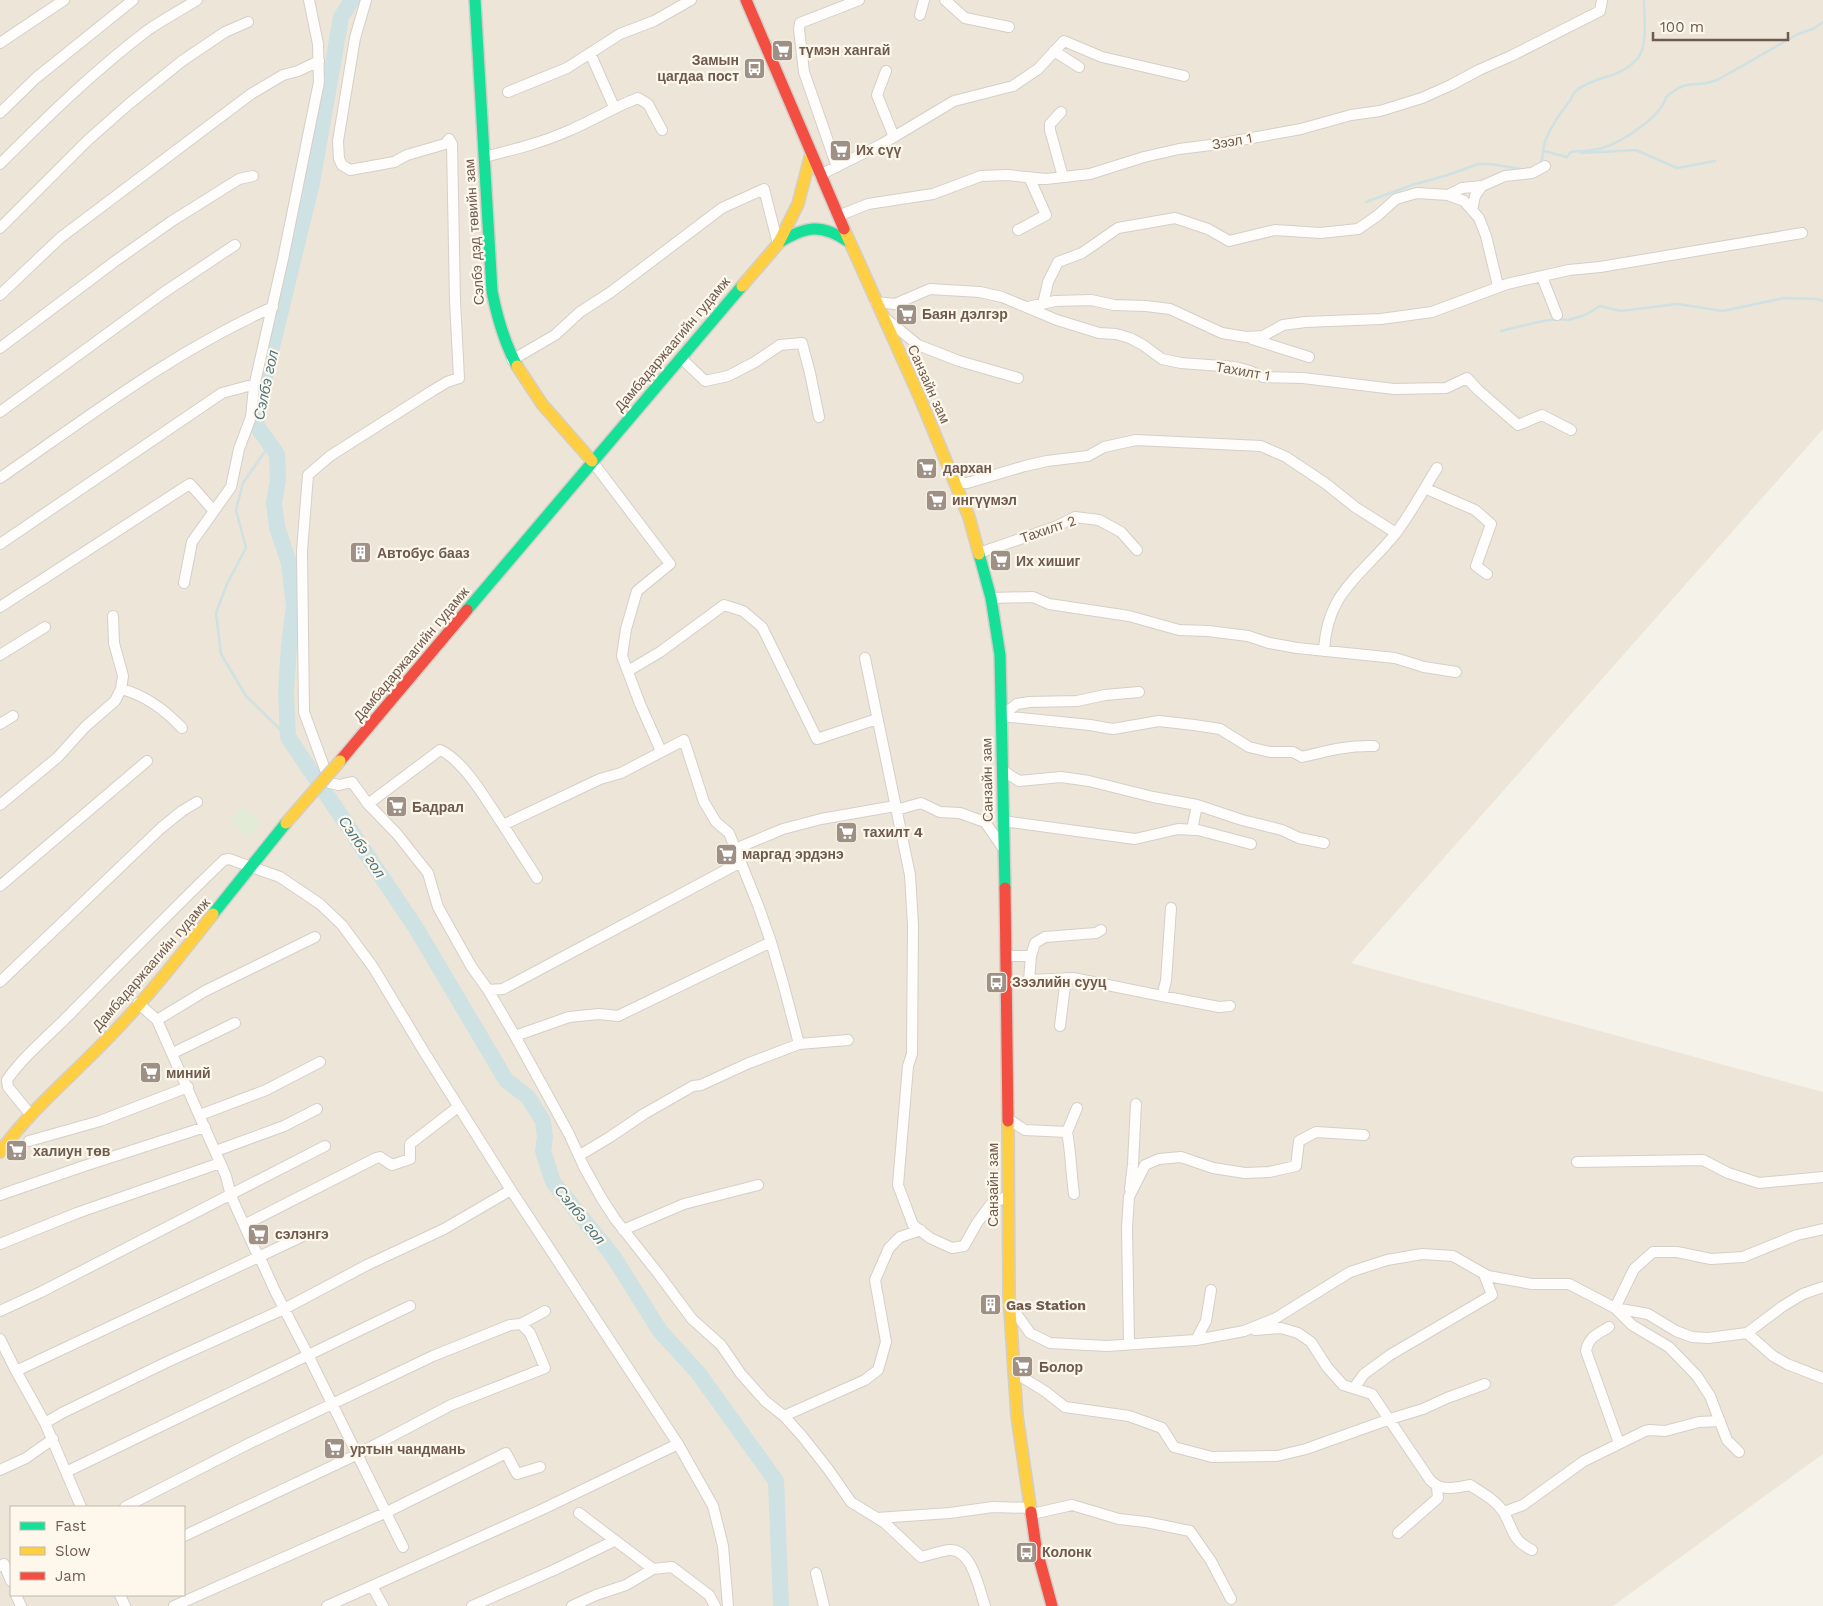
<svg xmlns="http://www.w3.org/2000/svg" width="1823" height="1606" viewBox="0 0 1823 1606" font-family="'Work Sans',sans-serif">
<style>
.residential{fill:#ede5d8;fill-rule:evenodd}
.garden{fill:#e2ebd6}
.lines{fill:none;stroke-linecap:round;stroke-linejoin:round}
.stream{stroke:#cee1e3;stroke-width:2.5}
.river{stroke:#cee1e3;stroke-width:16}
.street-casing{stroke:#d4cfc8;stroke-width:12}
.fast-casing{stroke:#d4cec6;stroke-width:14}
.slow-casing{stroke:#d4cec6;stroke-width:14}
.jam-casing{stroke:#d4cec6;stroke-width:14}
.street{stroke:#fefdfc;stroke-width:10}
.fast{stroke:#16e098;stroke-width:11}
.slow{stroke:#ffcf43;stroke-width:11}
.jam{stroke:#f24e42;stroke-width:11}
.slow-bridge-casing{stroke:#d4cec6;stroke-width:14;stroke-linecap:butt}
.slow-bridge{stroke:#ffcf43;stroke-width:11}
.labels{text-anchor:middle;stroke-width:4.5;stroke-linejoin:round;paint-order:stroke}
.poi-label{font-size:14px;font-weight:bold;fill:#6f5b4e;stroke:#fdf7ec;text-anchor:start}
.street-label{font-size:14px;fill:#6f5b4e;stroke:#fdf7ec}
.water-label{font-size:15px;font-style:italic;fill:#4b7580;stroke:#fdf7ec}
</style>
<rect width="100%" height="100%" fill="#f5f2ea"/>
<path class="residential" d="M0,0H1823V429L1351,963L1823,1092V1454L1613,1606H0ZM11,1507H184V1595H11Z"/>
<path class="garden" d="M241,806L261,822L249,837L229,820Z"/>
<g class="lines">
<path class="stream" d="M1544,151L1567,157L1571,152C1581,151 1592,151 1602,148C1621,143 1662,116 1666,97C1672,92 1680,86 1687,85C1700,83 1706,85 1719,79L1798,34L1813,29L1823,22
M1581,153L1636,150L1677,168L1715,161
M1540,164C1545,155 1542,150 1545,142C1551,126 1559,115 1569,102C1572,99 1572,95 1575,92C1581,85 1594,81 1602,78C1616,75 1638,65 1642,50C1647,36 1644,15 1644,0
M1366,202L1412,185L1448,175L1478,164H1490L1521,169
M1501,331L1543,321L1558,319L1568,320L1585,315L1600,306L1621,311L1677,304L1723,311L1784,298L1817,299L1823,301
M270,444L243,483L236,510L246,548L227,584L216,613L221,654L246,696L288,737"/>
<path class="river" d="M352,0L341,17L312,183L260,396L256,425L277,454L278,480L274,503L277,527L289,563L294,606L289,646L286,692L288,737L416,928L506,1080L528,1097L543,1121L545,1137L543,1151L553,1182L613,1256L660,1331L699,1374L776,1481L781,1606"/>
<defs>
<path id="street" d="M366,0L355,38L338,141L339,159L342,165L350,170L394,162L407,155L445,144L449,139L452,144L455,301L459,378L447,382L432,391L330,456L308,475L302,551L304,712L330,783L339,785L352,782L368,804L397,834L428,873L438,907L471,966L488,990L515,1036L569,1017L599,1014L618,1016L771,942
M945,0L965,18L1009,27
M920,15L924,0
M0,43L64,0
M1054,51L1079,67
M590,53L614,107
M886,71L877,95L894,137
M508,92L567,68L620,34L654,21L691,0
M1061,112L1050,124V130L1063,177
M0,113L36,78L133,0
M484,157C512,150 541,143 568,131C592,121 614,107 638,98L648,104L662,130
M0,164C47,117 95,70 148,30C164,19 181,10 197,0
M837,167L804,72L799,29L800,23L859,0
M820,175L882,144L954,101L1013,86L1038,69L1064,41L1102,57L1184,76
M1448,195L1462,188L1482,186
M1472,210L1475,196L1482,186L1505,176L1532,173L1545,166
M838,216L868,204L933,194L981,176L1007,175L1046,179L1090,174L1144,157L1179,149L1219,144L1301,129L1351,115L1380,111L1422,98L1451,85L1479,70L1513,55L1600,11L1602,0
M0,228L88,140L130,103L182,61L225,32L248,22
M1018,230L1046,215L1029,177
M1542,277L1557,315
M0,295L60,238L251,94L283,75L298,71L319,61
M876,302L895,304L930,289L980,292L1002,297L1057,320L1099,333L1116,334L1130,338L1143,345L1162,359L1181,363L1235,367L1250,371L1263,377L1303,378L1394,389L1446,388L1467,378L1478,390L1518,425L1542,415L1571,430
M1043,304L1048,282L1058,262L1082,253L1118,228L1175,218L1208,229L1229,241L1275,230L1320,233L1358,229L1377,216L1396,199L1417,193L1448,195L1464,201L1479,218L1486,236L1498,286
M1028,307L1055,301L1091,300L1114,305L1146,306L1170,309L1222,333L1246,337L1263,336L1283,325L1305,322L1381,319L1432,312L1507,284L1569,270L1600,267L1802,233
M885,318L918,345L959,361L1018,378
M1252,339L1309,357
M0,348L114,262L172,221L239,179L253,176
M681,358L705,381L728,376L755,362L780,345L802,343L810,373L819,417
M512,360L555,335L580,312L611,292L722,208L764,189L778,244
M0,412L163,293L235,245
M592,461L670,564L637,591L626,629L622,656L640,704L661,751
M0,478C88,417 174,351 273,307
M955,483H967L1025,466L1047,461L1088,456L1104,447L1136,440L1261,446L1286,457L1325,483L1355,507L1396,533
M1426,486L1429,490L1475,510L1491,524L1476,566L1487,574
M0,544L222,393L248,386L254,387
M979,553L1055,527L1075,517L1099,520L1121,532L1137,550
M184,583L192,542L231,487L239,449L251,417L254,387L283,259L319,82L318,44L309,0
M991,598L1033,597L1049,604L1129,616L1179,630L1208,631L1248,636L1269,643L1297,648L1395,658L1424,667L1456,672
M0,607L188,485L190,484L214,511
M1324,651C1327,590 1363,575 1396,533C1411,513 1424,489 1437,468
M0,655L45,627
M865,658L910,875L913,925L912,1054L908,1066L898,1185L913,1225L930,1238L952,1248L964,1246L977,1223L991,1204L1008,1196
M628,671L660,652L724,605L743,611L762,627L817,739L877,719
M121,689C145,695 165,710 182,728
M1139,692L1105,695L1077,701L1029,702L1017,704L1001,716L1090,725L1113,729L1159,721L1194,725L1220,729L1249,747L1270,752H1293L1302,757C1327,751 1348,745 1374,746
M0,724L13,716
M1002,770L1019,781L1061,777L1089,781L1153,797L1197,805L1242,820L1282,830L1299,838L1324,843
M368,804L440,750C464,760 488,803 503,825L600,779L621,773L684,740L704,802L716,822L729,833L758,905L771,942L783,983L799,1044L749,1063L701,1085L693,1086L644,1114L610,1137L580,1155
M0,805L58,757L85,727L115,701L121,689L123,676L114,643L113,616
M896,810L921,803L940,812L960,813L985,822L1003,848
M1003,821L1135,839L1178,829L1198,830L1251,844
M503,825L537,878
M1192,830L1197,805
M735,849L783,829L821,819L895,806
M0,886L147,761
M1006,956H1031L1029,980L1073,978L1162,996L1166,981L1171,908
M1031,956L1035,943L1045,937L1096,933L1101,930
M0,982L161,828L182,811L197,802
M488,990L503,989L741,862
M1162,996L1219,1007L1230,1006
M138,1003L157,1020L226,1176L231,1196L258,1256L261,1260L275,1291L308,1355L403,1547
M157,1020L205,991L315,937
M1060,1026L1066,978
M515,1036L569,1134L584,1167L602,1199L615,1219L657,1272L692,1319L721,1345L741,1374L765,1401L784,1416L802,1436L828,1469L851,1502L885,1523L921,1557C930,1555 940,1551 949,1550C972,1548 979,1589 985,1606
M799,1044L848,1040
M173,1053L235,1023
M30,1114L8,1087L7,1080C25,1054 51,1034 73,1011C123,960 173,909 224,860L229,859L280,877L320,904L342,925L373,967L426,1055L511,1190L444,1229L367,1265L284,1309L167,1362L62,1413L45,1423L81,1507
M200,1115L266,1090L320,1062
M1008,1119L1025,1130L1067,1132C1071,1153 1071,1173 1074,1194
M1067,1132L1077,1108
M29,1141L100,1121L188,1087
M216,1151L284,1126L317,1109
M1577,1162L1703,1160L1728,1173L1759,1183L1823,1177
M1130,1189L1133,1164L1136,1104
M511,1190L678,1444L713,1506L723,1546L728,1606
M0,1195L84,1166L205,1127
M244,1225L376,1158L380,1157L392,1165L410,1159V1144L458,1107
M623,1230L684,1204L758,1185
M0,1244L77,1213L220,1163
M1010,1305L1030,1333L1050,1343L1107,1346L1196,1340L1244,1331L1276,1318L1350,1272L1387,1260L1422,1254L1453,1256L1488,1276L1532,1284H1569L1615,1308L1648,1314L1676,1331L1692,1337L1708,1338L1747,1333L1773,1356L1787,1364L1823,1378
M0,1311L41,1292L325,1146
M1609,1327C1597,1335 1589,1336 1586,1351L1619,1443
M1255,1330L1281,1328L1298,1333L1311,1342L1327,1367L1343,1385L1372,1394L1430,1480C1442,1492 1454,1488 1470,1485C1482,1493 1496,1500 1504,1513C1514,1531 1512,1540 1532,1550
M1747,1333L1783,1306L1803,1294L1823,1287
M0,1339L16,1371L303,1236
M1196,1340L1206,1321L1211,1290
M1129,1344L1127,1228L1129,1197L1145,1165L1159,1159L1181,1157L1213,1168L1245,1173L1269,1172L1296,1166L1299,1141L1316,1132L1364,1135
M16,1371L45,1423
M1014,1372L1046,1392L1065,1407L1129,1416L1162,1428L1174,1447L1212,1457L1277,1456L1306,1449L1390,1419L1423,1409L1447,1398L1485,1384
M1354,1388L1364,1374L1390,1355L1492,1295L1484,1274
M784,1416L865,1380L878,1370L886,1342L875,1280L889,1248L900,1237L921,1230
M1739,1452L1727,1440L1710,1396L1697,1376L1669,1347L1632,1325L1615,1308L1634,1269L1653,1252H1677L1711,1259L1743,1257L1797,1235L1823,1229
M0,1470L26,1458L53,1439
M66,1472L410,1306
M125,1507L250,1443L433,1356L510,1325L521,1324L545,1311
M1504,1512L1523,1505L1584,1461L1645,1431L1650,1430L1665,1431L1699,1422L1720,1421
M579,1513L653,1569L672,1567L709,1595L715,1606
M1032,1514L1072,1505L1119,1519L1146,1522L1190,1531L1211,1561L1231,1599
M877,1518L950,1513L993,1507L1031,1508
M1398,1533L1438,1498L1437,1487
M184,1536L358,1454L451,1405L545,1368L530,1333L521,1324
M0,1566L4,1564L11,1581
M816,1573L824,1606
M16,1595L21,1606
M120,1595L125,1606
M174,1606L387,1512L506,1453L517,1474L540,1467
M327,1606L372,1586
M383,1606L372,1586L543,1509L678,1444
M472,1606L554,1570L614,1541
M572,1606L596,1595L626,1585L653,1569"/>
<path id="fast" d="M475,0L492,291C497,317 504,342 517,366
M778,243C806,226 821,223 849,242
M979,554L991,598L1000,655L1005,888
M467,610L742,286
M213,914L286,823"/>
<path id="slow" d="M844,229L920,398L969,517L979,554
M742,286L778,244L798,204L811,154
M517,366L542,404L592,461
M1008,1121L1009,1295L1017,1416L1031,1512
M0,1152C32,1108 73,1075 110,1036C147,998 180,956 213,914"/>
<path id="jam" d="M746,0L844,229
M340,761L467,610
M1005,888L1008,1121
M1031,1512L1036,1547L1052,1606"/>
</defs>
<use href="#street" class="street-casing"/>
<use href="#fast" class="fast-casing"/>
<use href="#slow" class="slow-casing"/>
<use href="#jam" class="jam-casing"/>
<use href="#street" class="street"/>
<use href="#fast" class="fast"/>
<use href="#slow" class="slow"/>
<use href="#jam" class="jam"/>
<defs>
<path id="slow-bridge" d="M286,823L340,761"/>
</defs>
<use href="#slow-bridge" class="slow-bridge-casing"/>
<use href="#slow-bridge" class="slow-bridge"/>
</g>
<defs>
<symbol id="supermarket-square" viewBox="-11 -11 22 22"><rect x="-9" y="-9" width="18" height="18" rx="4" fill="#9e9085" stroke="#fdf7ec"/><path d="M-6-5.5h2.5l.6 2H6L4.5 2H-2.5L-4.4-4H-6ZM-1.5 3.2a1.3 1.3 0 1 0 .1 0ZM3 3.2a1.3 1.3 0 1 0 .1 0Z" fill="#fff"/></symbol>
<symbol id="bus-square" viewBox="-11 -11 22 22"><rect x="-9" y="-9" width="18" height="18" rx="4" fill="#9e9085" stroke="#fdf7ec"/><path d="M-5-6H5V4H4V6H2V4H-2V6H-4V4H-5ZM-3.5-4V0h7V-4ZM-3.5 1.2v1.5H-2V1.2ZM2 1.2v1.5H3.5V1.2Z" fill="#fff"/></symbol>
<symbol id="building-square" viewBox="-11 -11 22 22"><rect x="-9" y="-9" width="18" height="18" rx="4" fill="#9e9085" stroke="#fdf7ec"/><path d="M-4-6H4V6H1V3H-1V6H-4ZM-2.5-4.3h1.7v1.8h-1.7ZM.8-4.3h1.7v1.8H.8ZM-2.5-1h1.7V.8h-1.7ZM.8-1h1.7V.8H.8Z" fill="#fff"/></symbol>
</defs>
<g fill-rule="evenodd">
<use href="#supermarket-square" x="770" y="38" width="25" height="25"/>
<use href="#bus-square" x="742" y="56" width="25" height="25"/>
<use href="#supermarket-square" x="828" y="138" width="25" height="25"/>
<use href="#supermarket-square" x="894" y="302" width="25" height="25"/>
<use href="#supermarket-square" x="914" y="456" width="25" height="25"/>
<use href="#supermarket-square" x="924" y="488" width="25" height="25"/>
<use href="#building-square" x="348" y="540" width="25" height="25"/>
<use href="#supermarket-square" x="988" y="548" width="25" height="25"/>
<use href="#supermarket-square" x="384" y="794" width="25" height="25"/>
<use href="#supermarket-square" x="834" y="820" width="25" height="25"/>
<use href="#supermarket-square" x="714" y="842" width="25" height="25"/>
<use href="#bus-square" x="984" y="970" width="25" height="25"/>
<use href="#supermarket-square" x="138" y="1060" width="25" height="25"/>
<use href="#supermarket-square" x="4" y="1138" width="25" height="25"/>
<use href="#supermarket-square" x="246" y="1222" width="25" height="25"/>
<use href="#building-square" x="978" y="1292" width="25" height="25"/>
<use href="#supermarket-square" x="1010" y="1354" width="25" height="25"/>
<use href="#supermarket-square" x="322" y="1436" width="25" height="25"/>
<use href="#bus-square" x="1014" y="1540" width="25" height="25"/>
</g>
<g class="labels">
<g class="poi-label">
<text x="799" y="55">түмэн хангай</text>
<text x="739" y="65" text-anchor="end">Замын<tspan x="739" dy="16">цагдаа пост</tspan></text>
<text x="856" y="155">Их сүү</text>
<text x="922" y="319">Баян дэлгэр</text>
<text x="943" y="473">дархан</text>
<text x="952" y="505">ингүүмэл</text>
<text x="377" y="558">Автобус бааз</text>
<text x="1016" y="566">Их хишиг</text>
<text x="412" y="812">Бадрал</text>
<text x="863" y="837">тахилт 4</text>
<text x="742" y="859">маргад эрдэнэ</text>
<text x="1012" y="987">Зээлийн сууц</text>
<text x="166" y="1078">миний</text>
<text x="33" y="1156">халиун төв</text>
<text x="275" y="1239">сэлэнгэ</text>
<text x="1006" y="1310">Gas Station</text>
<text x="1039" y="1372">Болор</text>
<text x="350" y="1454">уртын чандмань</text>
<text x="1042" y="1557">Колонк</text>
</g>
<g class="street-label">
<text transform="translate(1232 141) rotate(-10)" y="5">Зээл 1</text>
<text transform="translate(474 232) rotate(-94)" y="5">Сэлбэ дэд төвийн зам</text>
<text transform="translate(672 344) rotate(-50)" y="5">Дамбадаржаагийн гудамж</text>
<text transform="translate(1243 371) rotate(10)" y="5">Тахилт 1</text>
<text transform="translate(929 384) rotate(66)" y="5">Санзайн зам</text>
<text transform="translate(1048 529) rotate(-19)" y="5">Тахилт 2</text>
<text transform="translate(411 654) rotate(-50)" y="5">Дамбадаржаагийн гудамж</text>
<text transform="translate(987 780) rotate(-91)" y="5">Санзайн зам</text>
<text transform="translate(151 964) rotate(-49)" y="5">Дамбадаржаагийн гудамж</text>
<text transform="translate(993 1185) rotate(-90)" y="5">Санзайн зам</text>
</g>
<g class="water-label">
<text transform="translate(266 385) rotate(-78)" y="5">Сэлбэ гол</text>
<text transform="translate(362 847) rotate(56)" y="5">Сэлбэ гол</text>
<text transform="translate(580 1215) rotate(51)" y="5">Сэлбэ гол</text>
</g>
</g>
<rect x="10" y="1506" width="175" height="90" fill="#fdf7ec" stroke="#c4b9ad"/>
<rect x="20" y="1522" width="25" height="8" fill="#16e098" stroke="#c4b9ad"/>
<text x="55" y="1531" font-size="15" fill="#6f5b4e">Fast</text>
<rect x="20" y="1547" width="25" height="8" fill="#ffcf43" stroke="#c4b9ad"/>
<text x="55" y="1556" font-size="15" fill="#6f5b4e">Slow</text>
<rect x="20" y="1572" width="25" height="8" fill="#f24e42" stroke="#c4b9ad"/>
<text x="55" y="1581" font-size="15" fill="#6f5b4e">Jam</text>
<path d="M1653 32v8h135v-8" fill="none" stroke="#6f5b4e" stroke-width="2.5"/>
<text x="1660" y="32" font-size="15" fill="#6f5b4e" stroke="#fdf7ec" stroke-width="4" paint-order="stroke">100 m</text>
</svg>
